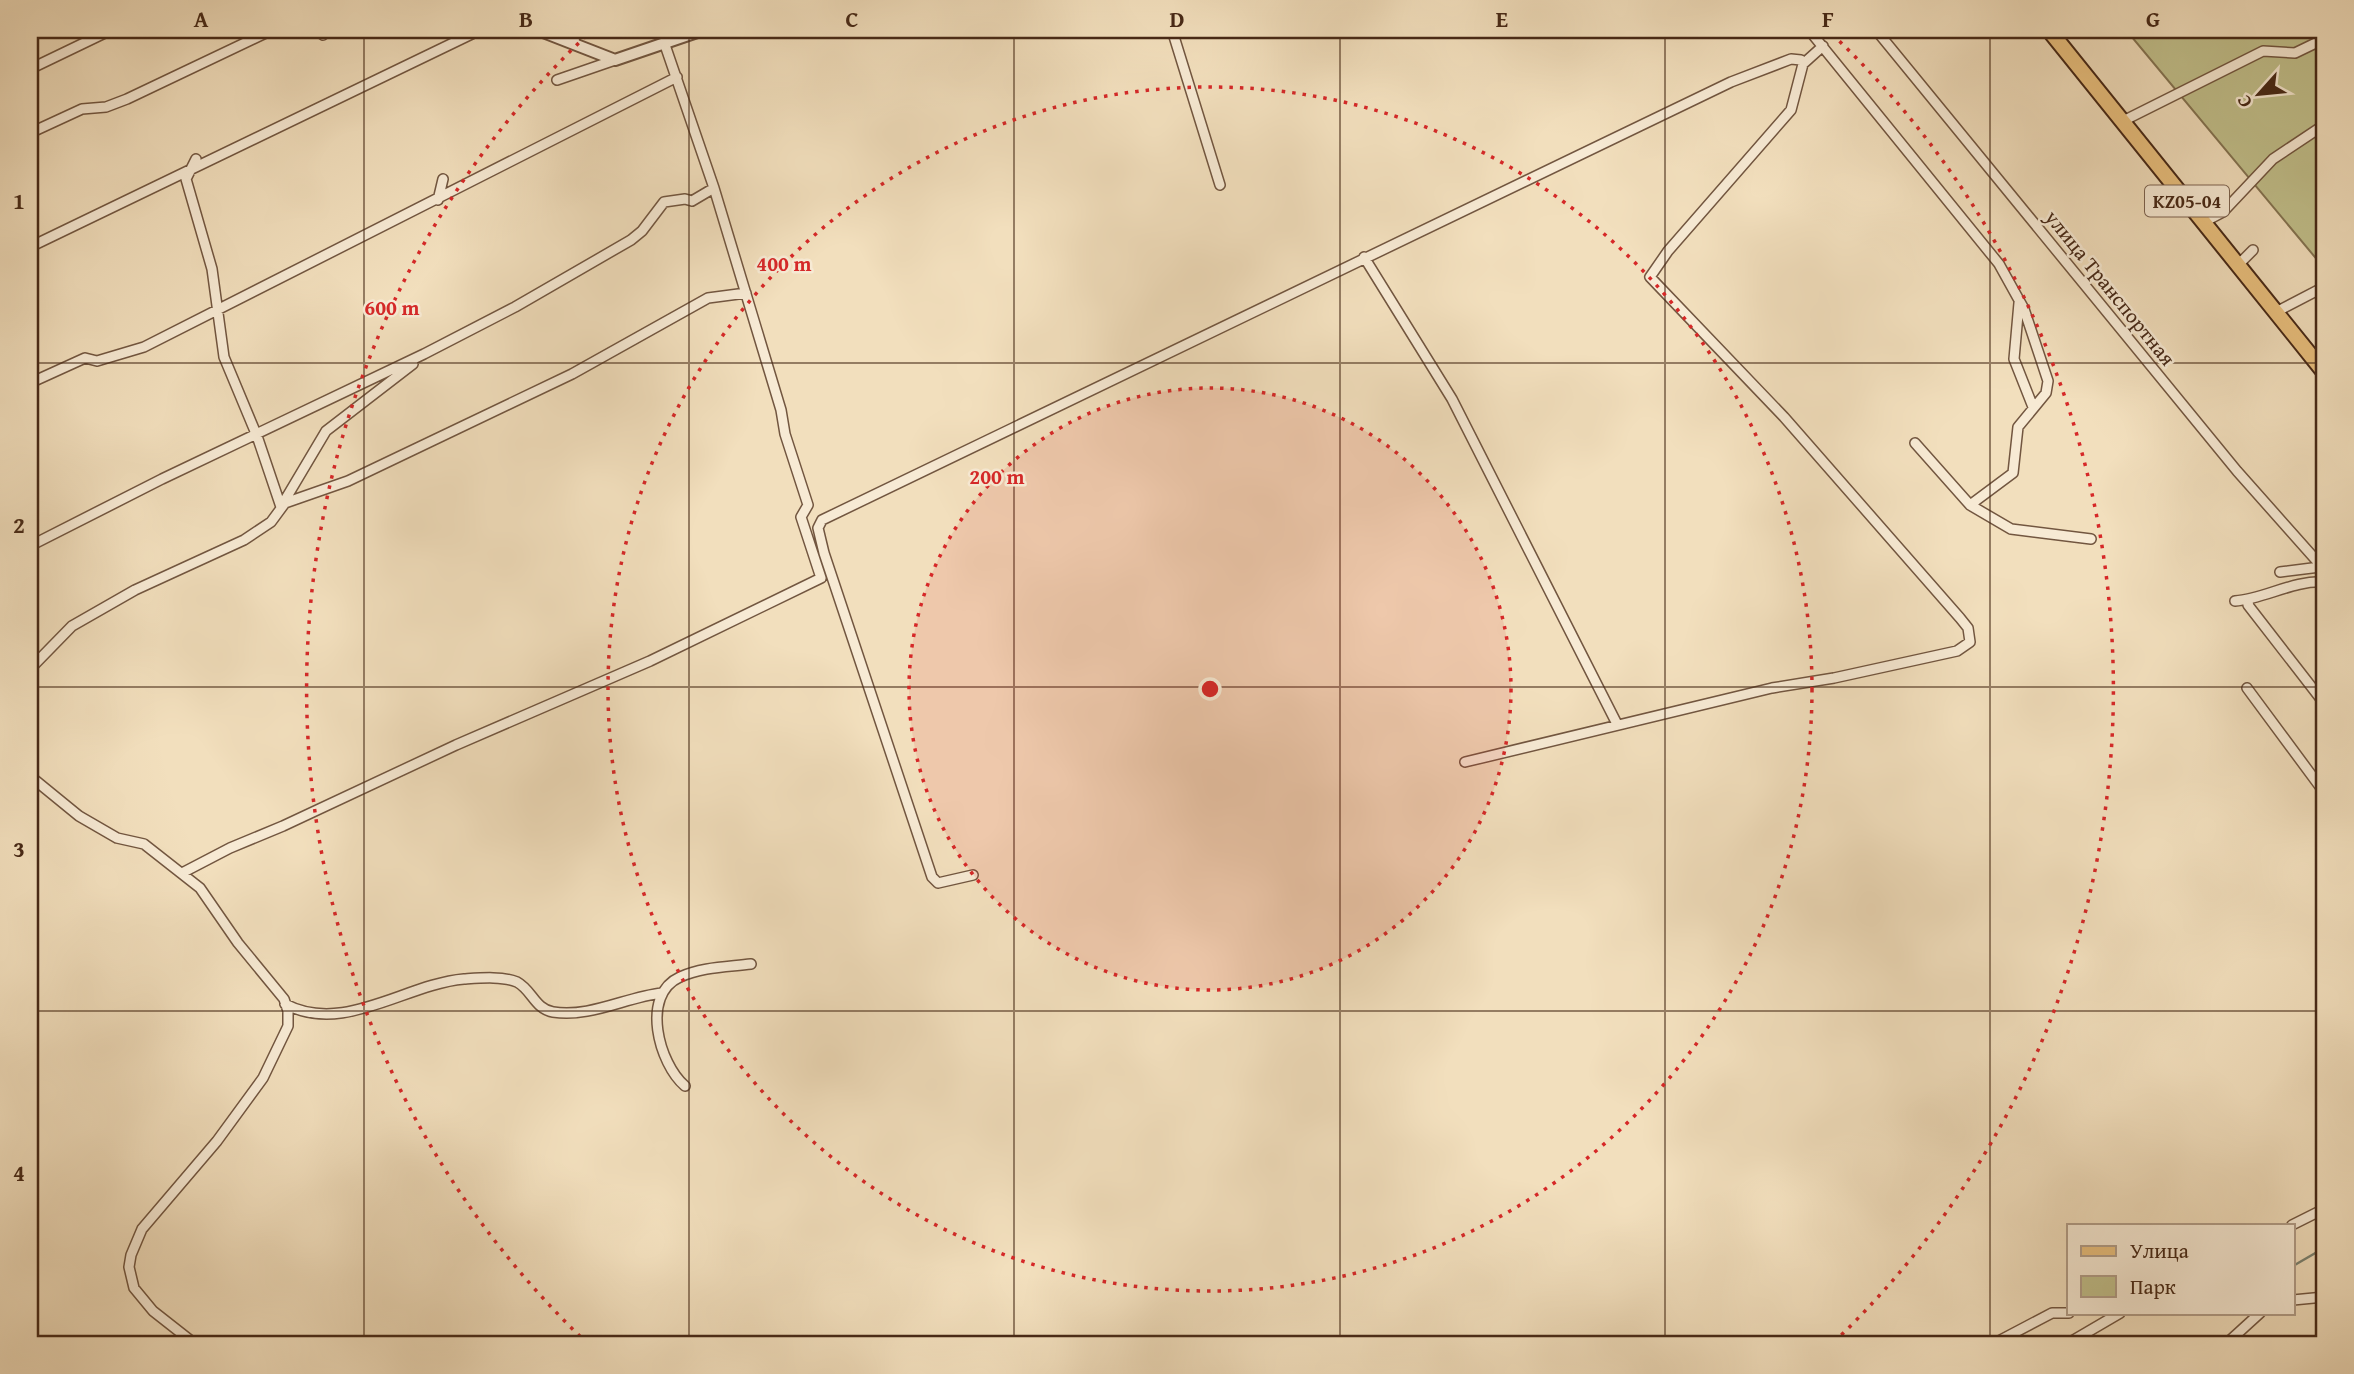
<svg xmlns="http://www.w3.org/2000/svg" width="2354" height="1374" viewBox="0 0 2354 1374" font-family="'Gentium Book Plus',serif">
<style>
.green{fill:#c1c08c;stroke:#847452;stroke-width:2}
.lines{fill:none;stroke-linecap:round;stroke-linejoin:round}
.stream{stroke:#7a8271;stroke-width:2.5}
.minor-casing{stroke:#725640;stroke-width:12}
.tertiary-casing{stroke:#725640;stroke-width:14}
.primary-casing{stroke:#472917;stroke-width:18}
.minor{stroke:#f7ead4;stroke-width:9}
.tertiary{stroke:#f7ead4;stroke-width:10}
.primary{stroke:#e9c07e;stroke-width:14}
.grid{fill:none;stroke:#472917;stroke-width:2;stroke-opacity:0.55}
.ring{fill:none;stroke:#d62828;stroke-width:3.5;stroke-dasharray:3.5 7}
.labels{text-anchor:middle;stroke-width:5;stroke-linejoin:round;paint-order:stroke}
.shield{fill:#f7ead4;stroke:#7c6350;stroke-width:2}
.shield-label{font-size:19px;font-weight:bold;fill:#472917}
.street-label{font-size:21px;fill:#472917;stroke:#f7ead4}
.centre{fill:#d62828;stroke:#f7ead4;stroke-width:3.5}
.ring-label{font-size:21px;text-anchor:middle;font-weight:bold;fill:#d62828;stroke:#f7ead4;stroke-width:5;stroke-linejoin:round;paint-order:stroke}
.neatline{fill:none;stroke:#472917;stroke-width:2.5}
.grid-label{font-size:23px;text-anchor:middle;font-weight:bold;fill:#472917}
</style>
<rect width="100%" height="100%" fill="#f2dfbd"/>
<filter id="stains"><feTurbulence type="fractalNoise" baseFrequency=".00286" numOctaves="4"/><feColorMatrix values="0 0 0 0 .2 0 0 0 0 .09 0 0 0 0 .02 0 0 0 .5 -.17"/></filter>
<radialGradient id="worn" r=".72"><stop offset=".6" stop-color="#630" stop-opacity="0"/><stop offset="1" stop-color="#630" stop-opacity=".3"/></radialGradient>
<path class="green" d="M2126,30H2324V268Z"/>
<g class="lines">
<path class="stream" d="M2293,1266L2324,1248"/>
<defs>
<path id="minor" d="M321,30L323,35
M1172,30L1220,185
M1809,30L1999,264L2024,309L2048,381L2046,393L2018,427L2013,473L1970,505L2011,529L2091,539
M1876,30L2237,471L2324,569
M574,44L575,30
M30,69L111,30
M557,80L615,60
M2123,121L2263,51L2295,53L2324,39
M30,133L82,109L106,107L127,99L272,30
M196,159L186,179L212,269L224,357L257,436L281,507
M438,200L443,179
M2204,222L2223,212L2273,159L2324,125
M30,247L480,30
M1364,257L1452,399L1617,724
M2238,265L2253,250
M2019,303L2014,359L2033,407
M2276,312L2324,287
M30,383L85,358L97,361L144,347L677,77
M1915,443L1970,505
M282,505L326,431L413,364
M30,546L162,479L424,354L515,307L631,240L642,231L664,202L685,199L692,201L714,188
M2280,572L2320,567
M2249,600L2248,605L2324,703
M2235,601C2264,599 2294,580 2324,582
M30,669L72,626L135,590L244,540L271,522L285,503L348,481L572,374L708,298L746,293
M2247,688L2324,792
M1465,762L1772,688L1834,678L1957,651L1970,642L1968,628L1960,618L1784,417L1650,277L1668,251L1791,110L1803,64L1823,46
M30,776L79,816L117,838L144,844L200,888L238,943L284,999L288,1011V1026L263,1078L217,1141L142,1229L131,1255L129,1267L134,1288L153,1311L195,1344
M182,873L230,848L283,826L456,745L650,661L821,578L801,517L808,505L785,434L781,410L714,188L665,45
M973,875L938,883L932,877L824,553L818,528L822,520L1731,82L1791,59L1801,60L1803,64
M285,1004C344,1035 405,984 464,979C480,978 503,976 517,982C532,990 535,1009 553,1012C590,1018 626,997 662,993
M685,1086C659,1064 640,995 680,977C702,967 727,967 751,964
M2292,1225L2324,1209
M2293,1300L2324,1297
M1993,1344L2052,1313H2069
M2067,1344L2120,1313
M2226,1344L2260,1313"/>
<path id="tertiary" d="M538,30L615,60L703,30"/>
<path id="primary" d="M2049,30L2324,372"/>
</defs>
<use href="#minor" class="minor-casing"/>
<use href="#tertiary" class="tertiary-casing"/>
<use href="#primary" class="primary-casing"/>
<use href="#minor" class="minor"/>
<use href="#tertiary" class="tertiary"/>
<use href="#primary" class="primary"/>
</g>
<path class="grid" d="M364,30V1344M689,30V1344M1014,30V1344M1340,30V1344M1665,30V1344M1990,30V1344M30,363H2324M30,687H2324M30,1011H2324"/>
<circle cx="1210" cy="689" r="301" fill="#d62828" fill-opacity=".12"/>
<g class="ring">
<circle cx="1210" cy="689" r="301"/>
<circle cx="1210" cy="689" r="602"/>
<path d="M588 1344A903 903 0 0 1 588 34M1832 34A903 903 0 0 1 1832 1344"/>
</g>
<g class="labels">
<rect class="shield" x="2145" y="185.5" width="84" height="31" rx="5"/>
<g class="shield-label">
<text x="2187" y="208">KZ05-04</text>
</g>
<g class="street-label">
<text transform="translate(2110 288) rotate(51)" y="7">улица Транспортная</text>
</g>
</g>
<circle cx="1210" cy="689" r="10" class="centre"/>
<g class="ring-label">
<text x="784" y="271">400 m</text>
<text x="392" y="315">600 m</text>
<text x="997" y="484">200 m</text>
</g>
<rect width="2354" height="1374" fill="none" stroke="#f2dfbd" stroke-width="77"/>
<rect x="2067" y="1224" width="228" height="91" fill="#f7ead4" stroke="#b19d88" stroke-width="2"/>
<rect x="2081" y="1246" width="35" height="10" fill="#e9c07e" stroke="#b19d88" stroke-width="2"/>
<text x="2130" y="1258" font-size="21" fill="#472917">Улица</text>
<rect x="2081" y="1276" width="35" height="21" fill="#c1c08c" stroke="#b19d88" stroke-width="2"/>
<text x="2130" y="1294" font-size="21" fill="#472917">Парк</text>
<g transform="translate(2259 94) rotate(243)" stroke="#f7ead4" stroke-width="5" paint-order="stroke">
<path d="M0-5L12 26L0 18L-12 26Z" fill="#472917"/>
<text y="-10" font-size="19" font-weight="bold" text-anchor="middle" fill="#472917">С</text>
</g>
<rect x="38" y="38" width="2278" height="1298" class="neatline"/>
<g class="grid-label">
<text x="201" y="27">A</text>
<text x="526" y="27">B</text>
<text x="852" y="27">C</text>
<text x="1177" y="27">D</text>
<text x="1502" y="27">E</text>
<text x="1828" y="27">F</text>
<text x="2153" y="27">G</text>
<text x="19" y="209">1</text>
<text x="19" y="533">2</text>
<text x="19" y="857">3</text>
<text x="19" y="1181">4</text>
</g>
<rect width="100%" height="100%" filter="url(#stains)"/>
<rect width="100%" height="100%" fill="url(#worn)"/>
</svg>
